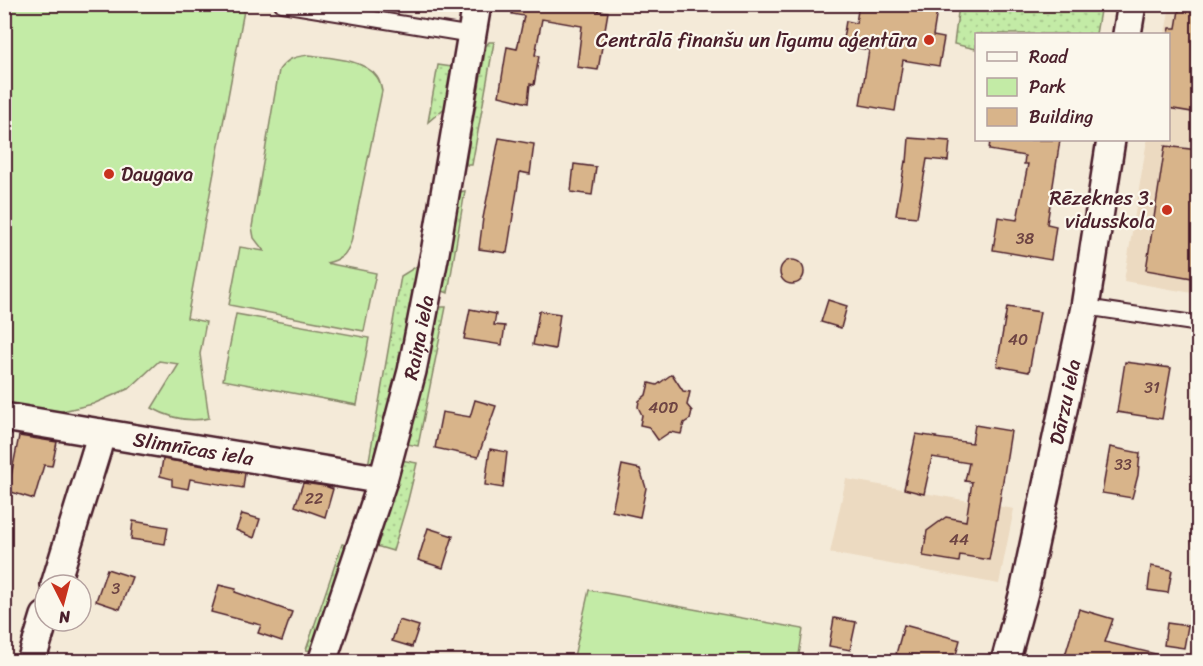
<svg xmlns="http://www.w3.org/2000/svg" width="1203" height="666" viewBox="0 0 1203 666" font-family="Sriracha,sans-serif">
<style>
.built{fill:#ecdac1}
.grass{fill:url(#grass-dots);stroke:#868568;stroke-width:1.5}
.green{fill:#c3eba6;stroke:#868568;stroke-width:1.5}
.building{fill:#d8b48a;stroke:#4a1f2b;stroke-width:1.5}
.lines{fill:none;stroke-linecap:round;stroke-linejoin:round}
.service-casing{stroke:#4a1f2b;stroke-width:18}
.minor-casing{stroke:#4a1f2b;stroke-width:32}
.service{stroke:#fbf7ec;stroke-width:14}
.minor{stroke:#fbf7ec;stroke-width:27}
.poi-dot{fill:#c8321e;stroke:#fbf7ec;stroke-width:2}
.labels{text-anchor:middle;stroke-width:4.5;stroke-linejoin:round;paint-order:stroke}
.number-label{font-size:16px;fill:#6e4443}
.poi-label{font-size:20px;fill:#4a1f2b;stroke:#fbf7ec;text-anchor:end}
.street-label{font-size:20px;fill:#4a1f2b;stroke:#fbf7ec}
</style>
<defs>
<pattern id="grass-dots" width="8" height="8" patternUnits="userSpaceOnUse" patternTransform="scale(1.5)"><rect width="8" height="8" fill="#c3eba6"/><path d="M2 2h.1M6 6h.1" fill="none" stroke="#a9c98f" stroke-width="1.8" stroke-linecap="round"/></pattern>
</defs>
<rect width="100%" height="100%" fill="#f4ead8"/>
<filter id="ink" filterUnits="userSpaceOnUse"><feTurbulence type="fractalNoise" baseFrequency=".0167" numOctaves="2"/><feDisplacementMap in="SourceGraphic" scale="12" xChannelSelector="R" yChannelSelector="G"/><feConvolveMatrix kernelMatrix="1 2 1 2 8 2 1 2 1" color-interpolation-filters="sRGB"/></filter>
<g filter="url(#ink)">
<path class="built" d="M1170,5H1198V294L1124,281L1147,140H1168V34H1165Z
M846,479L1014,509L999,584L830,553Z"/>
<path class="grass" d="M959,5V4L1101,5L1096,34H976V49L954,44Z
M489,42H494L472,165H467L466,162L486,46Z
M438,65L452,67L455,69L448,105L428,122Z
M465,191L448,293L443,291L459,192Z
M417,266L420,267L418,286L375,462L368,466L401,276Z
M440,307H446L418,446L407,444Z
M401,460L417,463L407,504L393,551L376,546Z
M342,544L347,545L312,651L306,650Z"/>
<path class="green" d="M4,5H245L187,318L206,322L200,354L209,418C188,423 170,418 152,408L179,364L159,361L130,388L93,404L54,413L5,409Z
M309,55C330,58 364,59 377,77C380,81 381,86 382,91L351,242C346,256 340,260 326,263L376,273L364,331L229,305L240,247L264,251L254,238L252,227L279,70C289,57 295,57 309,55Z
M236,314L369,338L357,405L223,380Z
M589,590L803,629L798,661H573Z"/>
<path class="building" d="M513,4H588L599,7L598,11L608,12L598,70L577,67L582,26L542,19L535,55L539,56L534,85L530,84L528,103L499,96L507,47L517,49L524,16L512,14Z
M859,4H938L933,36L944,38L939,66L903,60L895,111L860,105L869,50L842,45L846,21L856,23Z
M1180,4H1198V113L1168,108V37L1170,28H1176Z
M499,138L534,144L530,174L520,172L507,253L479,249L483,218Z
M909,138L950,141L948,161L927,159L917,217L896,215L905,161L907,162Z
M990,140H1060L1047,224L1056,226L1051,260L993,250L998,217L1017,220L1028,164H1024L1025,156L989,150Z
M1165,146L1198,150V279L1146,270Z
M574,164L596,167L592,195L571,192Z
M780 272a12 12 0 1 1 24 0a12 12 0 1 1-24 0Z
M828,300L847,306L841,328L821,322Z
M1007,307L1040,312L1029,372L997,366Z
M470,309L496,314L494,325L505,326L502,345L464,339Z
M539,311L560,314L555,349L533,345Z
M1125,362L1171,368L1162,419L1117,412Z
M672,374L683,391L690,392L687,405L692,411L690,419L684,423L681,434L670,432L658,440L649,427L640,425L642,415L638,407L639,401L646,395L649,383L657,385Z
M475,400L496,406L478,457L435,448L442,412L470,417Z
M975,425L1011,431L997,518L989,560L960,555L959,562L923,556L927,531L946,517L966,521L972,482L965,481L969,463L932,457L924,494L904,489L916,434L936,437L935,438L972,443Z
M19,436L57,442L52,466L44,465L34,499L8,491Z
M1110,447L1140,453L1138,475L1132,498L1102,493Z
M490,449L507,452L503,488L485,485Z
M163,459L245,473L243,488L190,479L188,489L172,486V479L160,476Z
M622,465L640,469L646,488L640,517L612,511Z
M303,483L325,486L333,489L325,517L295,506Z
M242,514L260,519L254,538L236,530Z
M133,521L168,527L165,544L131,539Z
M428,528L453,536L443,568L418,560Z
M1151,566L1172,570L1168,593L1148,590Z
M107,569L132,577L120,609L96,601Z
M219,585L236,589L235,592L292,612L282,641L258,633L261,625L211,612Z
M1079,609L1113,619L1105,642L1156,654L1155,662H1063Z
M834,618L856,622L850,650L829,646Z
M399,620L419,626L412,647L392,641Z
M1167,623L1188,626L1184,648L1164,645Z
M904,625L960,640L954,662H922L896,654Z"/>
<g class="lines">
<defs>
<path id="service" d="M282,4L472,35
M1085,307L1193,323L1198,322"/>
<g id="minor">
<path d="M1127,34L1132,4"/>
<path id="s1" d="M4,417L383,480"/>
<path d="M55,585L97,449L101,433"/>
<path d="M31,662L45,616"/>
<path id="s2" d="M322,662L383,480L412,371L435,253L477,4"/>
<path id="s3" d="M1005,662L1024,592L1085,307L1111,140"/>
</g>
</defs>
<use href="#service" class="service-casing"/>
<use href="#minor" class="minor-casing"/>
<use href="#service" class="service"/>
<use href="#minor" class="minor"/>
</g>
</g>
<g class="poi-dot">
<circle cx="929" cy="40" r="6"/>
<circle cx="109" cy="174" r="6"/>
<circle cx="1167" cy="210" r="6"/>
</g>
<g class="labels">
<g class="number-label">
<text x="1025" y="244">38</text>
<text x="1018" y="345">40</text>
<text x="1152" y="393">31</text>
<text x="663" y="413">40D</text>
<text x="1123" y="470">33</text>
<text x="314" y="504">22</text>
<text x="959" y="545">44</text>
<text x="116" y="594">3</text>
</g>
<g class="poi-label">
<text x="917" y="47">Centrālā finanšu un līgumu aģentūra</text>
<text x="121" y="181" text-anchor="start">Daugava</text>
<text x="1155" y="205">Rēzeknes 3.<tspan x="1155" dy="23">vidusskola</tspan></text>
</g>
<g class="street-label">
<text dy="7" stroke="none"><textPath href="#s2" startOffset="339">Raiņa iela</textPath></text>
<text dy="7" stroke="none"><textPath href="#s3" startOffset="267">Dārzu iela</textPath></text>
<text dy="7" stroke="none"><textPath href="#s1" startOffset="192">Slimnīcas iela</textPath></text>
</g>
</g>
<rect width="1203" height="666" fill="none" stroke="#fbf7ec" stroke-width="24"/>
<rect x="12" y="12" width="1179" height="642" fill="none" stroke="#4a1f2b" stroke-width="2" filter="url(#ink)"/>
<rect x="975" y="33" width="195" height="108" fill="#fbf7ec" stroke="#b4a19f" stroke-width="1.5"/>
<rect x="987" y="52" width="30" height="9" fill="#fbf7ec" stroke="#b4a19f" stroke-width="1.5"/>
<text x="1029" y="63" font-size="18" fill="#4a1f2b">Road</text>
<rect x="987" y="78" width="30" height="18" fill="#c3eba6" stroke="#b4a19f" stroke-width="1.5"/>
<text x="1029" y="93" font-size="18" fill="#4a1f2b">Park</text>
<rect x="987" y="108" width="30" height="18" fill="#d8b48a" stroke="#b4a19f" stroke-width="1.5"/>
<text x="1029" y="123" font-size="18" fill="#4a1f2b">Building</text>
<g transform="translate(63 603) rotate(174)"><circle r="28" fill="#fbf7ec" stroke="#b4a19f" stroke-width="1.5"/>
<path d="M0-4.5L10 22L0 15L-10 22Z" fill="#c8321e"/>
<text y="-9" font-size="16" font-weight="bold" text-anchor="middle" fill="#4a1f2b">N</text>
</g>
</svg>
